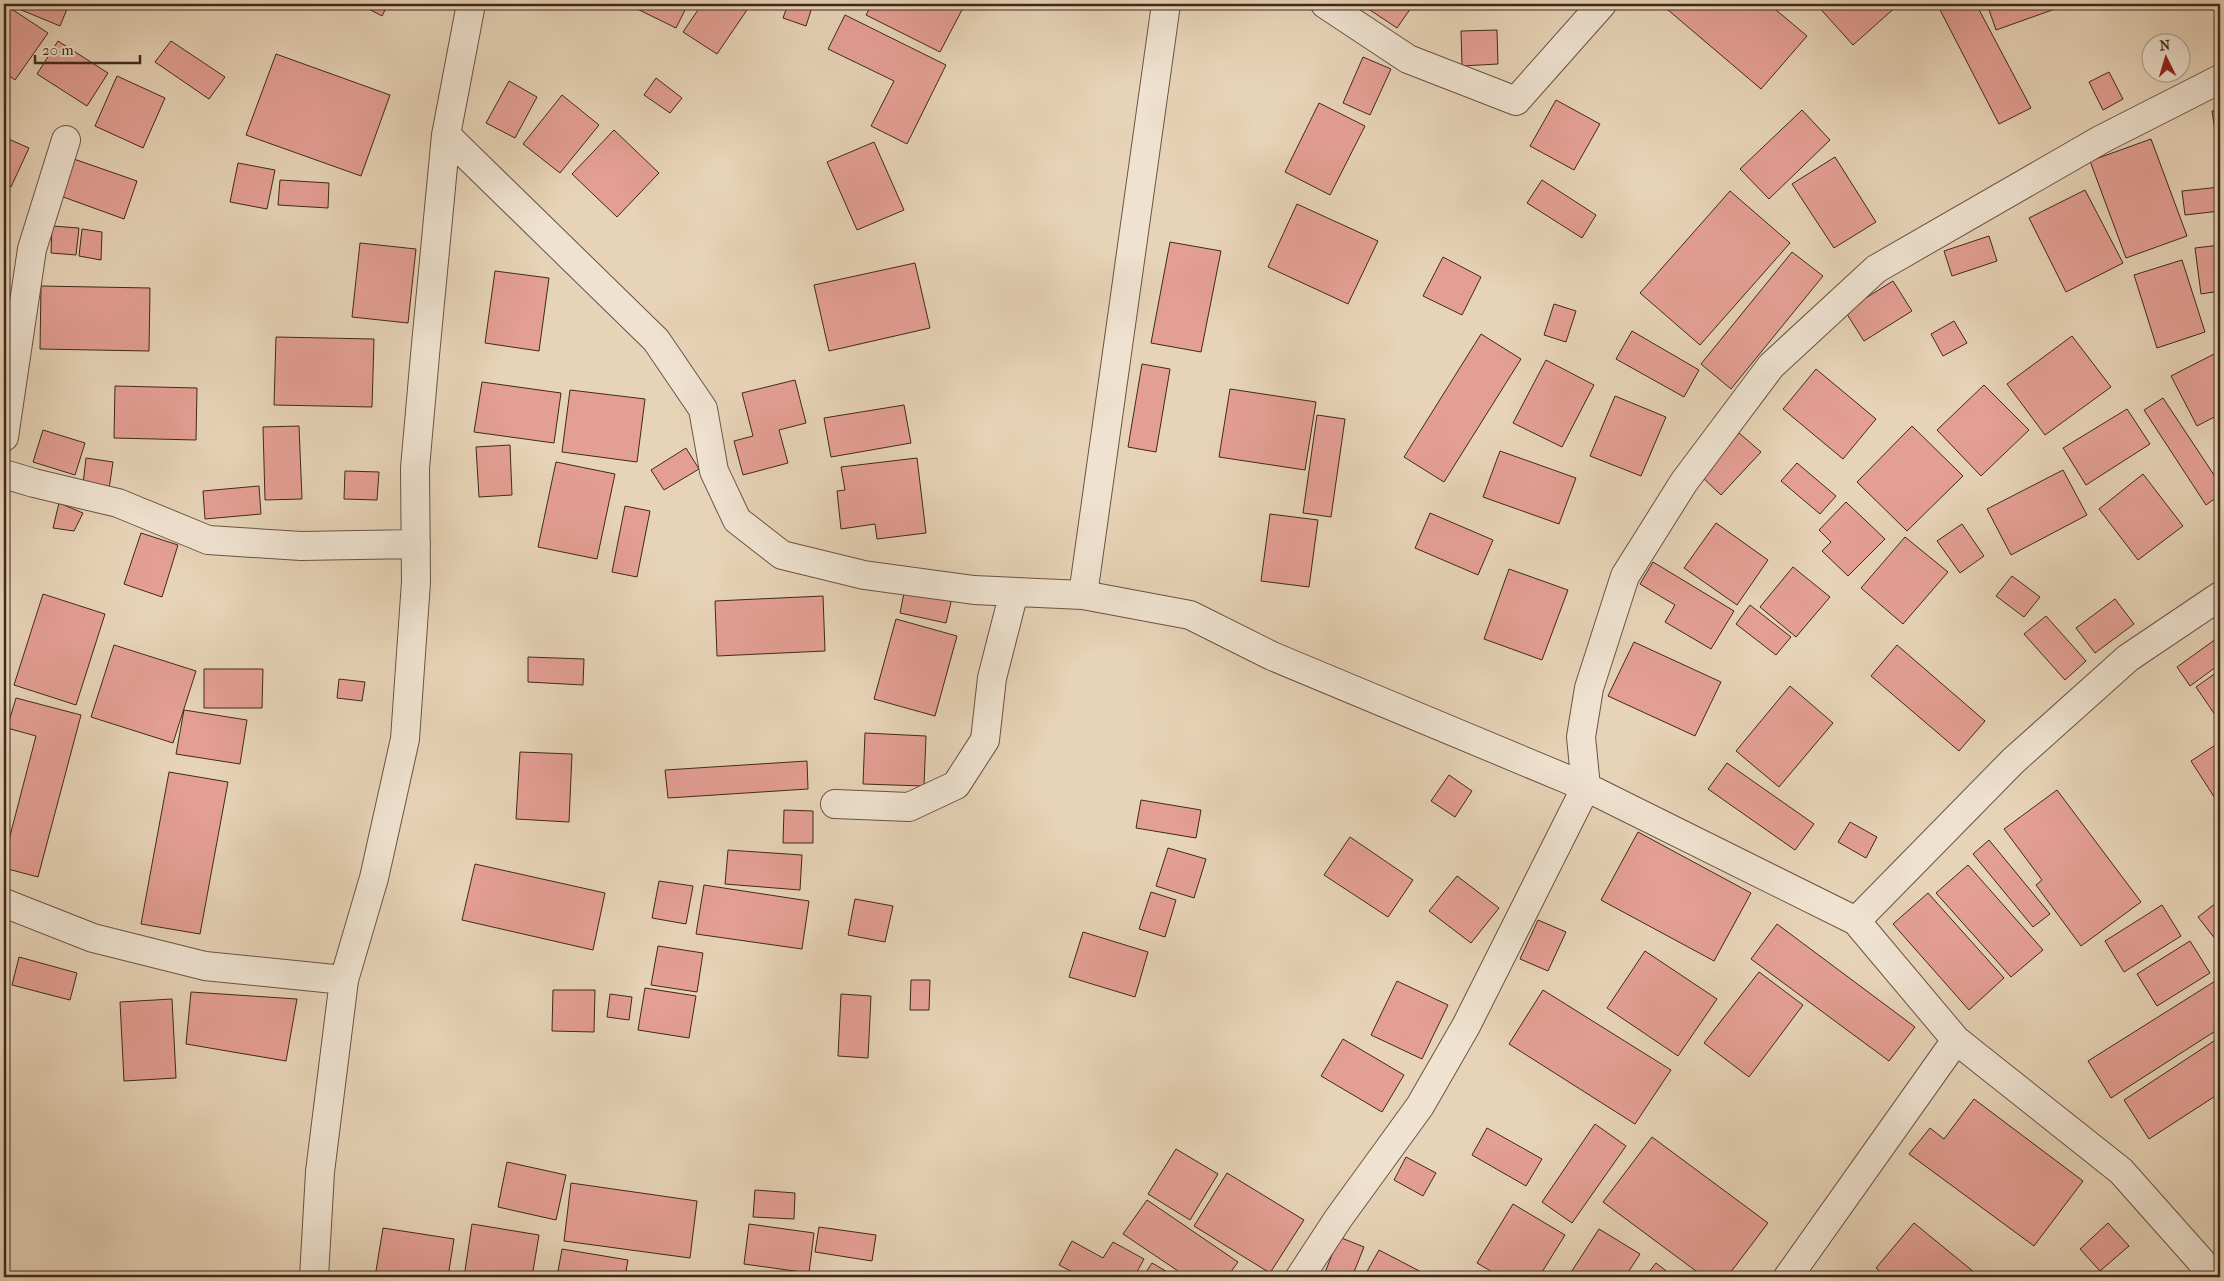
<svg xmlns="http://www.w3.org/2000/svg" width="2224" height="1281" viewBox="0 0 2224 1281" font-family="'IM FELL French Canon',serif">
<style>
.building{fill:#e49f95;stroke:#40281c}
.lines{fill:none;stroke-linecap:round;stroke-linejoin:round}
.street-casing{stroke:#6a5343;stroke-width:30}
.street{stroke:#efe2d0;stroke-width:28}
</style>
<rect width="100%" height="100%" fill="#e7d3b7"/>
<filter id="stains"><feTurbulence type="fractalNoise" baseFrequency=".004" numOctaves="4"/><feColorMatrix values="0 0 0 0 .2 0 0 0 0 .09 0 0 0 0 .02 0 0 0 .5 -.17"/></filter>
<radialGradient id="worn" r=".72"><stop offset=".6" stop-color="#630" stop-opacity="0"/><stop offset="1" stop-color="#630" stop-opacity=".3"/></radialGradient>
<path class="building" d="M4,4L48,33L15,80L4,72Z
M22,4H69L60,26L19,9Z
M359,4H388L382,16Z
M627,4H688L676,28Z
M702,4H751L717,54L683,32Z
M788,4H813L806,26L783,18Z
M872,4H961L964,6L940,52L866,15Z
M1361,4H1411L1413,5L1397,28Z
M1661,4H1769L1807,36L1761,89Z
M1816,4H1898V5L1853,45Z
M1937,4H1976L2031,108L1999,124Z
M1987,4H2069L1996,30Z
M845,15L946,65L907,144L871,126L894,81L828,49Z
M1497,30L1498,64L1462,66L1461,31Z
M58,41L108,73L87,106L37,74Z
M171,41L225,77L209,99L155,62Z
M276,54L390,95L361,176L246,135Z
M1363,57L1391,69L1370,115L1343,103Z
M2109,72L2123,99L2103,110L2089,82Z
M117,76L165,98L143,148L95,126Z
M656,78L682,98L670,113L644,95Z
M509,81L537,97L515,138L486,123Z
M562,95L599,125L560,173L523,144Z
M1556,100L1600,124L1574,170L1530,146Z
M1319,103L1365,126L1330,195L1285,172Z
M1802,110L1830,140L1769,199L1740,169Z
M2220,110V157H2219L2212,111Z
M614,130L659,173L617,217L572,174Z
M4,137L29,148L11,187L4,183Z
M2151,139L2187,236L2126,258L2090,161Z
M874,142L904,210L857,230L827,162Z
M68,157L137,181L124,219L55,194Z
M1835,157L1876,222L1834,248L1792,184Z
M238,163L275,170L267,209L230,202Z
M280,180L329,183L328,208L278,205Z
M1542,180L1596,215L1582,238L1527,203Z
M2220,187V211L2185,215L2182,191Z
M2085,190L2123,263L2066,292L2029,218Z
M1730,191L1790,243L1700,345L1640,293Z
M1297,204L1378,241L1348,304L1268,267Z
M52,226L79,228L76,255L51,253Z
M82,229L102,232L101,260L79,256Z
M1989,236L1997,261L1952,276L1944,251Z
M1170,242L1221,251L1201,352L1151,343Z
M360,243L416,249L408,323L352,317Z
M2220,245V291L2201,294L2195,248Z
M1792,252L1823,276L1731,389L1701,364Z
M1443,257L1481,277L1462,315L1423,296Z
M2182,260L2205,332L2157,348L2134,275Z
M915,263L930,328L829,351L814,285Z
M495,271L549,278L539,351L485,343Z
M1893,281L1912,311L1864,341L1845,311Z
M41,286L150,288L149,351L40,349Z
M1554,304L1576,311L1566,342L1544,335Z
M1954,321L1967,343L1943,356L1931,334Z
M1632,331L1699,370L1684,397L1616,359Z
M1481,334L1521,359L1444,482L1404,457Z
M2072,336L2111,387L2045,435L2007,384Z
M276,337L374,339L372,407L274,405Z
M2220,351V414L2197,426L2171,376Z
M1546,360L1594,385L1562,447L1513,423Z
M1142,364L1170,369L1156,452L1128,447Z
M1816,369L1876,419L1843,459L1783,409Z
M795,380L806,423L779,430L788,463L743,475L734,441L753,436L742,393Z
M482,382L561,393L554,443L474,432Z
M1984,385L2029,430L1981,476L1937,430Z
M115,386L197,388L196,440L114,438Z
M1230,389L1316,402L1305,470L1219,457Z
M570,390L645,399L637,462L562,452Z
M1615,396L1666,417L1641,476L1590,456Z
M2163,398L2220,484V495L2206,505L2144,410Z
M904,405L911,443L831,457L824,418Z
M2127,409L2150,444L2086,485L2063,448Z
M1317,415L1345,419L1331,517L1303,513Z
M299,426L302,499L265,500L263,427Z
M1912,426L1963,476L1907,531L1857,482Z
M43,430L85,443L75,475L33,462Z
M1739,433L1761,452L1721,495L1700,475Z
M510,445L512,495L479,497L476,447Z
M686,448L699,469L664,490L651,470Z
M1500,451L1576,478L1559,524L1483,497Z
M86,458L113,462L109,489L83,484Z
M917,458L926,533L877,539L875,524L841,529L837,491L845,490L841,467Z
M556,462L615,474L597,559L538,547Z
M1797,463L1836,496L1820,514L1781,481Z
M2063,470L2087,515L2011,555L1987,509Z
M345,471L379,472L377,500L344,499Z
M2143,474L2183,526L2138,560L2099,509Z
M259,486L261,514L205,519L203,491Z
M1846,502L1885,539L1848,576L1822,551L1831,542L1819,530Z
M59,503L83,513L74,531L53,528Z
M625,506L650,511L637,577L612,572Z
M1430,513L1493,540L1478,575L1415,548Z
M1270,514L1318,520L1309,587L1261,581Z
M1716,523L1768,560L1737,605L1684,568Z
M1962,524L1984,556L1960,573L1937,541Z
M141,533L178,545L162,597L124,584Z
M1905,537L1948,572L1903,624L1861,588Z
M1653,562L1734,611L1711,649L1665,622L1675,605L1640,584Z
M1793,567L1830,597L1796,637L1760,607Z
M1509,569L1568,590L1542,660L1484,639Z
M2012,576L2040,597L2024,617L1996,596Z
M905,588L952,598L946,623L900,613Z
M43,594L105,614L76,705L14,685Z
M823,596L825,651L717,656L715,601Z
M2115,599L2134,624L2095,653L2076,628Z
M1750,605L1791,637L1776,655L1736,624Z
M2046,616L2086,661L2065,680L2024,634Z
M896,619L957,636L935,716L874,699Z
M2220,636V664L2190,686L2177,667Z
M1634,642L1721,682L1695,736L1608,696Z
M114,645L196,671L173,743L91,717Z
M1897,645L1985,721L1959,751L1871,676Z
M528,657L584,659L583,685L528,682Z
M204,669H263L262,708H204Z
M2220,670V722L2196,687Z
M339,679L365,682L362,701L337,698Z
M1790,686L1833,723L1779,787L1736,751Z
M16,698L81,715L38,877L4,868V859L36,736L7,728Z
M184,710L247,720L240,764L176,754Z
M865,733L926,736L924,786L863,784Z
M2220,742V806L2191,761Z
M520,752L572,754L569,822L516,819Z
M807,761L808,789L668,798L665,770Z
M1727,763L1814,824L1795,850L1708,789Z
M169,772L228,782L200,934L141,924Z
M1449,775L1472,791L1455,817L1431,801Z
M2057,790L2141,902L2081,946L2036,885L2042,880L2004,829Z
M1141,800L1201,810L1196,838L1136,828Z
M784,810L813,811V843H783Z
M1850,822L1877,837L1866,858L1838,842Z
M1638,832L1751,893L1714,961L1601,900Z
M1350,837L1413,880L1388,917L1324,875Z
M1989,840L2050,914L2033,927L1973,854Z
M1168,848L1206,859L1194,898L1156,886Z
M728,850L802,855L800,890L725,884Z
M475,864L605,893L593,950L462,920Z
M1968,865L2043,950L2011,977L1936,893Z
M1457,876L1499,908L1471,943L1429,911Z
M659,881L693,886L686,924L652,918Z
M704,885L809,901L802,949L696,934Z
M1151,892L1176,900L1165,937L1139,929Z
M1928,893L2004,978L1969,1010L1893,924Z
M855,899L893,906L885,942L848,935Z
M2220,900V945L2198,917Z
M2162,905L2181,936L2124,972L2105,941Z
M1538,920L1566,932L1548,971L1520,959Z
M1777,924L1915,1027L1889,1061L1751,959Z
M1083,932L1148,952L1135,997L1069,977Z
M2190,941L2210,973L2157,1006L2137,974Z
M658,946L703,953L697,992L651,985Z
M1645,951L1717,999L1678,1056L1607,1008Z
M19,957L77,973L70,1000L12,985Z
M1759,972L1803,1005L1749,1077L1704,1043Z
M2220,978V1028L2111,1098L2088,1061Z
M911,980H930L929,1010H910Z
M1397,981L1448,1005L1422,1059L1371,1035Z
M645,988L696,996L689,1038L638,1030Z
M553,990H595L594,1032L552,1031Z
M1543,990L1671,1070L1635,1124L1509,1044Z
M191,992L297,999L286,1061L186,1044Z
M610,994L632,997L629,1020L607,1017Z
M841,994L871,996L868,1058L838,1056Z
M172,999L176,1078L124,1081L120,1002Z
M2220,1037V1093L2149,1139L2124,1100Z
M1343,1039L1404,1075L1382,1112L1321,1076Z
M1974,1099L2083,1181L2034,1246L1909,1154L1930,1128L1944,1139Z
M1595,1124L1626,1146L1572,1223L1542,1202Z
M1487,1128L1542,1159L1526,1186L1472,1155Z
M1652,1137L1768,1223L1727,1277H1704L1603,1202Z
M1176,1149L1218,1174L1190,1220L1148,1194Z
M1406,1157L1436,1173L1423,1196L1394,1180Z
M507,1162L566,1175L556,1220L498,1207Z
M1227,1173L1304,1220L1270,1273L1194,1226Z
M571,1183L697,1201L690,1258L564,1241Z
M755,1190L795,1193L794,1219L753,1217Z
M1147,1200L1238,1262L1227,1277H1187L1123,1234Z
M1513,1204L1565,1235L1539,1277H1501L1477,1263Z
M1914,1223L1980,1277H1887L1876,1268Z
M2108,1223L2129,1246L2100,1271L2080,1249Z
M472,1224L539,1235L532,1277H464Z
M749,1224L814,1233L809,1273L744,1264Z
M819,1227L876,1235L872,1261L815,1252Z
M383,1228L454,1239L448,1277H375Z
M1599,1229L1640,1254L1625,1277H1568Z
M1339,1237L1364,1247L1352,1277H1329L1324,1275Z
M1072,1241L1103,1258L1113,1242L1144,1259L1134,1277H1082L1059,1265Z
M562,1249L628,1260L625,1277H557Z
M1379,1250L1431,1277H1369L1365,1275Z
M1152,1263L1176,1277H1143Z
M1656,1263L1674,1277H1645Z
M178,1273L197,1277H177Z
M736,1274L761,1277H736Z"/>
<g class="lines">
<defs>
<path id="street" d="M1166,4L1083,595L1190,615L1272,656L1586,787L1466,1026L1420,1106L1338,1219L1300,1277
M1325,4L1408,59L1516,101L1602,4
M446,135L656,340L703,409L714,471L737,520L782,555L864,575L974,590L1083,595
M4,437L32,249L66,140
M4,474L34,483L118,503L208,540L301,546L416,544
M835,804L909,807L956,785L985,740L992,678L1014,592
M4,903L93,938L205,966L344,980
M1856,921L2013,761L2128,658L2220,596
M314,1277L320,1172L344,980L374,878L405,739L416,582L415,468L425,355L446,135L471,4
M1788,1277L1956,1040
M2211,1277L2201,1261L2121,1171L1956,1040L1856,921L1586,787L1581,737L1589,688L1625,576L1684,482L1771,366L1876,269L2102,139L2220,79"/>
</defs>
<use href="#street" class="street-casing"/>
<use href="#street" class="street"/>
</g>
<rect width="2224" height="1281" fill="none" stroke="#e7d3b7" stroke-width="20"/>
<rect x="5" y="5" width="2214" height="1271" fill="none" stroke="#40281c" stroke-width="2.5"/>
<rect x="10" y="10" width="2204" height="1261" fill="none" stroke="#40281c"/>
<g transform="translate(2166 58) rotate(355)"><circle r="24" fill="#efe2d0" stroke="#a99888"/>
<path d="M0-4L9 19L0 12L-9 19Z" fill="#8f2418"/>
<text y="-8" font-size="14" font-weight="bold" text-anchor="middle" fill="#40281c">N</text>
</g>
<path d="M35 55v8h105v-8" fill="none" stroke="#40281c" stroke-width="2.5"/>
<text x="42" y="55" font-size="15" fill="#40281c" stroke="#efe2d0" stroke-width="4" paint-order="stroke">20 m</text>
<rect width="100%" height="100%" filter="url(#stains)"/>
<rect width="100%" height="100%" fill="url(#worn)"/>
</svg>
